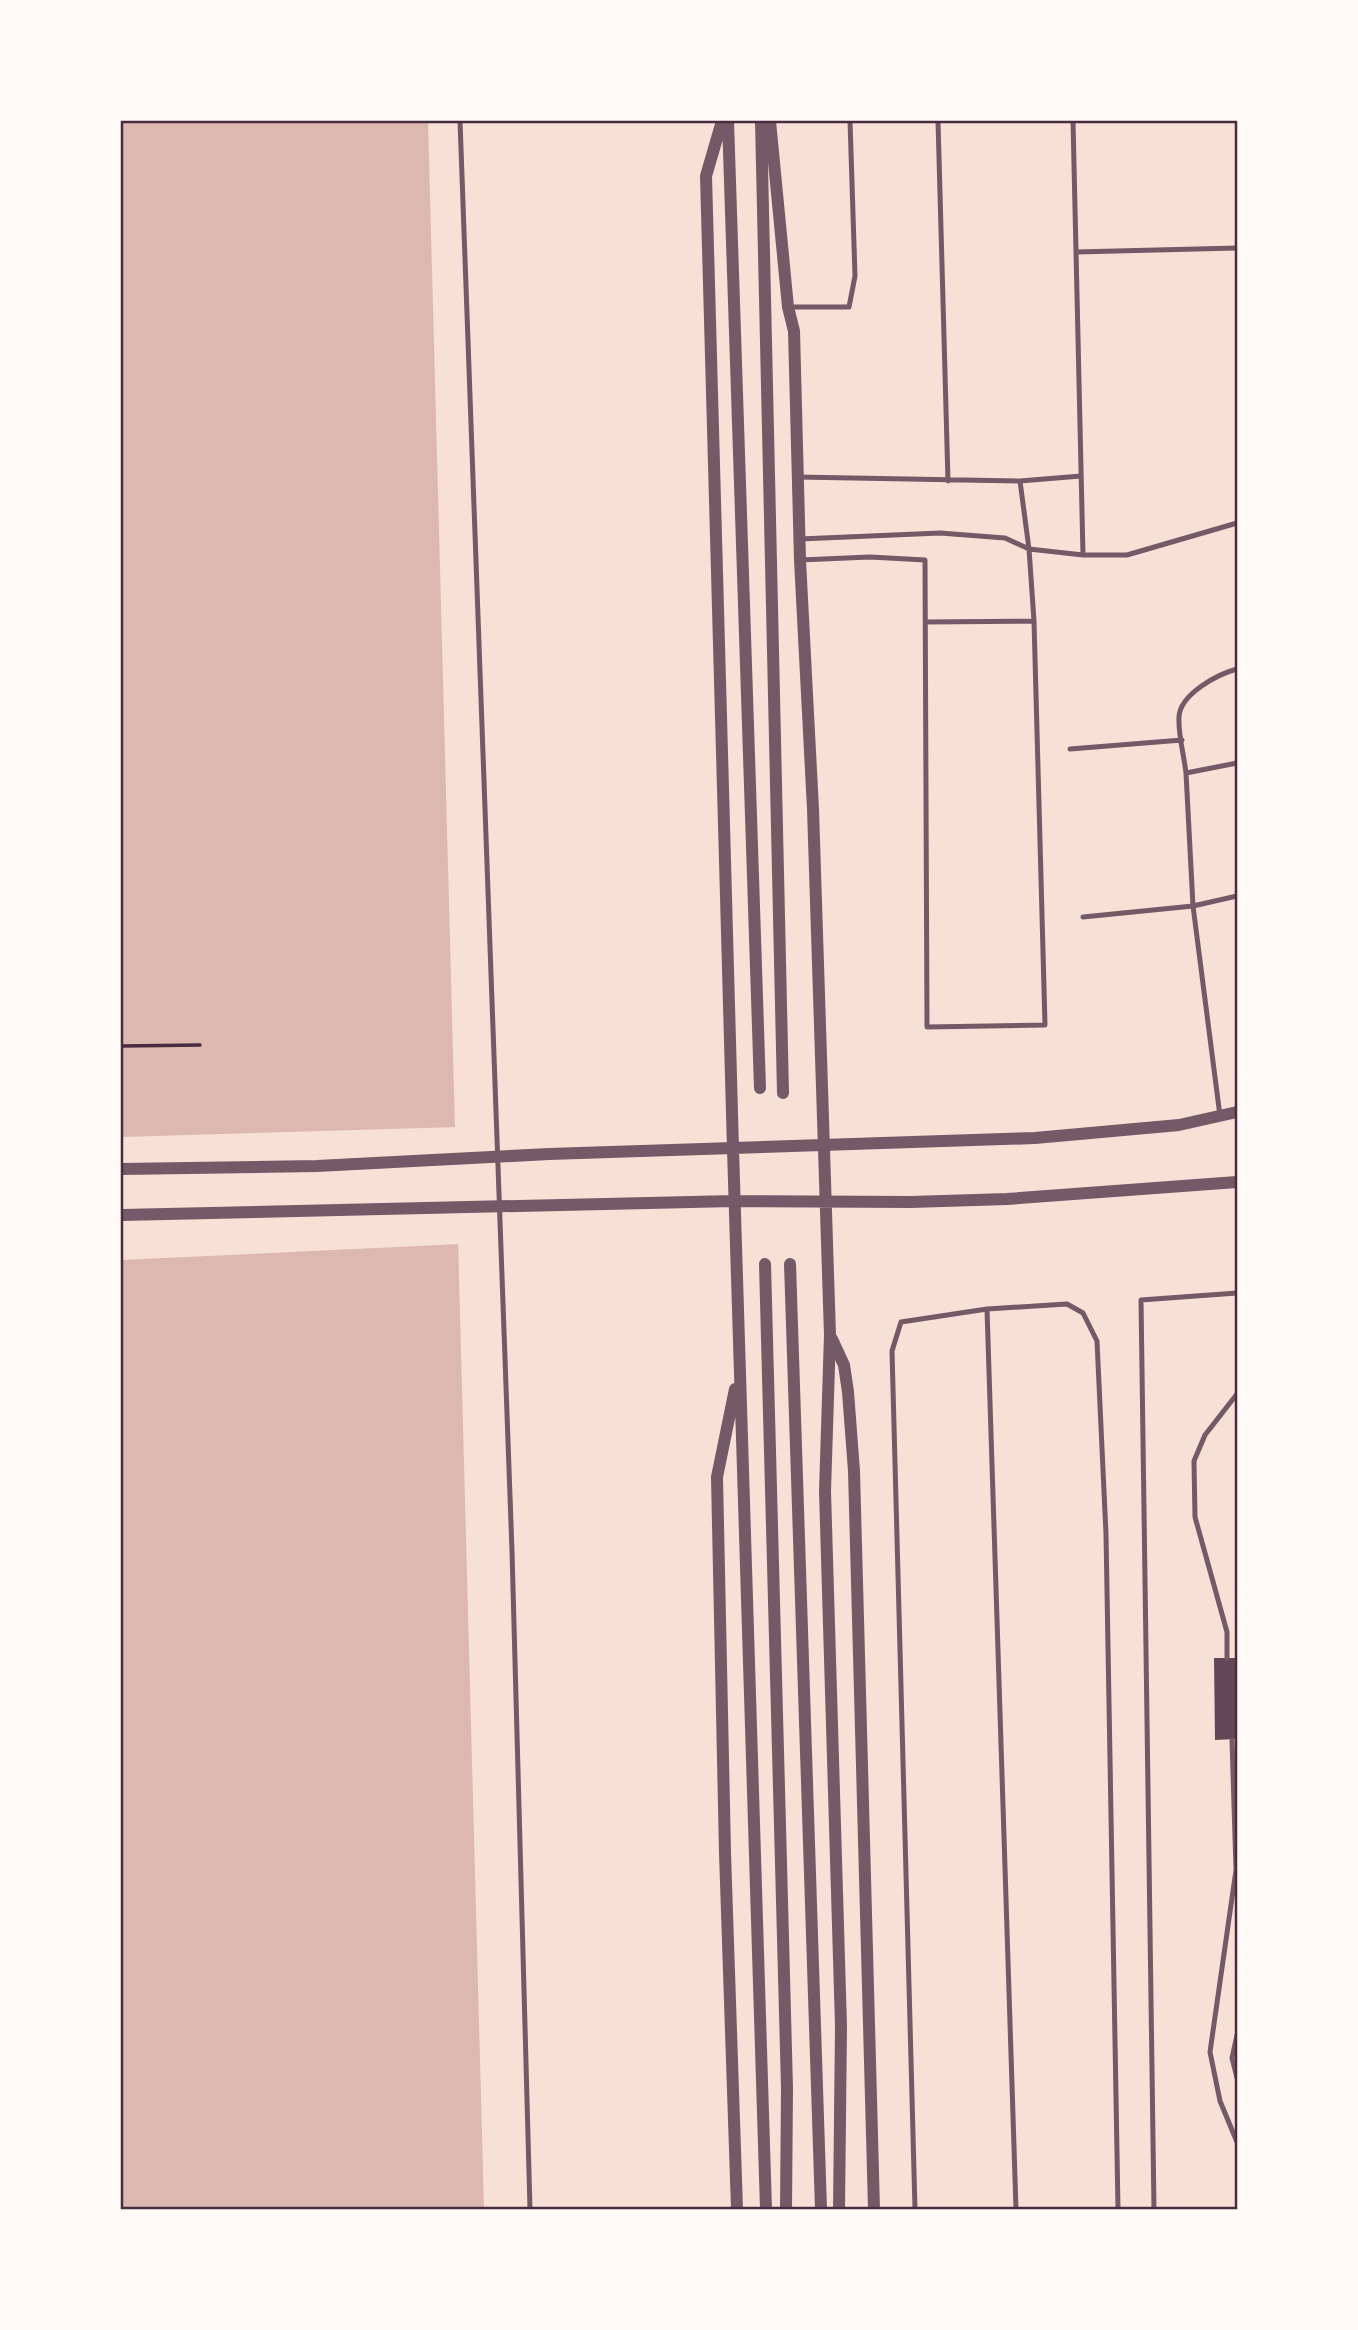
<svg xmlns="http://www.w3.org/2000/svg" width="1358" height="2330" viewBox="0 0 1358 2330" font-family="'Space Grotesk',sans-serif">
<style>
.water{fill:#dcb8b0}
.pier{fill:#f7e1d7}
.building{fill:#644757}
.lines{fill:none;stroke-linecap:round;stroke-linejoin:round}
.path{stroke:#4a2c40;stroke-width:3.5}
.service{stroke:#755966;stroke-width:5}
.tertiary{stroke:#755966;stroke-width:12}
.neatline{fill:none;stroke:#4a2c40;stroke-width:2.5}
</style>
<rect width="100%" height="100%" fill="#f7e1d7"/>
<path class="water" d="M121,121H428L484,2209H121Z"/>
<path class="pier" d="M458,1127L461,1244L121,1260V1137Z"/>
<path class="building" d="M1214,1658H1237V1739L1215,1740Z"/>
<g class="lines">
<path class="path" d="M121,1046L200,1045"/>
<path class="service" d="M460,121L512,1551L530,2209
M938,121L948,481
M1073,121L1083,555
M1076,252L1237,248
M790,307H849L855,276L850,121
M797,477L1020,481L1081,476
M1020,481L1029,549L1083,555H1127L1237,523
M800,560L870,557L925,560L927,1027L1045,1025L1034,621L1029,549L1005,538L940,533L800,539
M926,622L1034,621
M1070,749L1182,740
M1186,773C1184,755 1178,735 1179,717C1180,694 1218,674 1237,669
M1083,917L1193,906L1186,773L1237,763
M1220,1116L1193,906L1237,896
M987,1309L1016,2209
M1227,1658V1632L1195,1517L1194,1461L1205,1435L1237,1394
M1232,1740L1236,1870L1210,2052L1220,2101L1237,2142
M1237,2035L1232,2058L1237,2078
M915,2209L892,1351L901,1322L987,1309L1067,1304L1083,1313L1097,1341L1106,1534L1118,2209
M1154,2209L1141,1300L1237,1293"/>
<path class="tertiary" d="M722,121L706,176L733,1149L766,2209
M728,121L760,1088
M761,121L783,1093
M770,121L788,307L794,331L800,560L813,809L830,1335L825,1491L841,2026L839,2209
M121,1169L317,1166L549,1154L1035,1138L1179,1125L1237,1112
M121,1215L734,1201L911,1202L1007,1199L1237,1182
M765,1264L787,2088L786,2209
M790,1264L821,2209
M832,1339L844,1365L848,1392L854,1471L874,2209
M735,1389L717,1477L725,1853L737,2209"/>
</g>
<rect width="1358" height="2330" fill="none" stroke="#fffaf5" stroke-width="245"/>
<rect x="122" y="122" width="1114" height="2086" class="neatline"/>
</svg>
